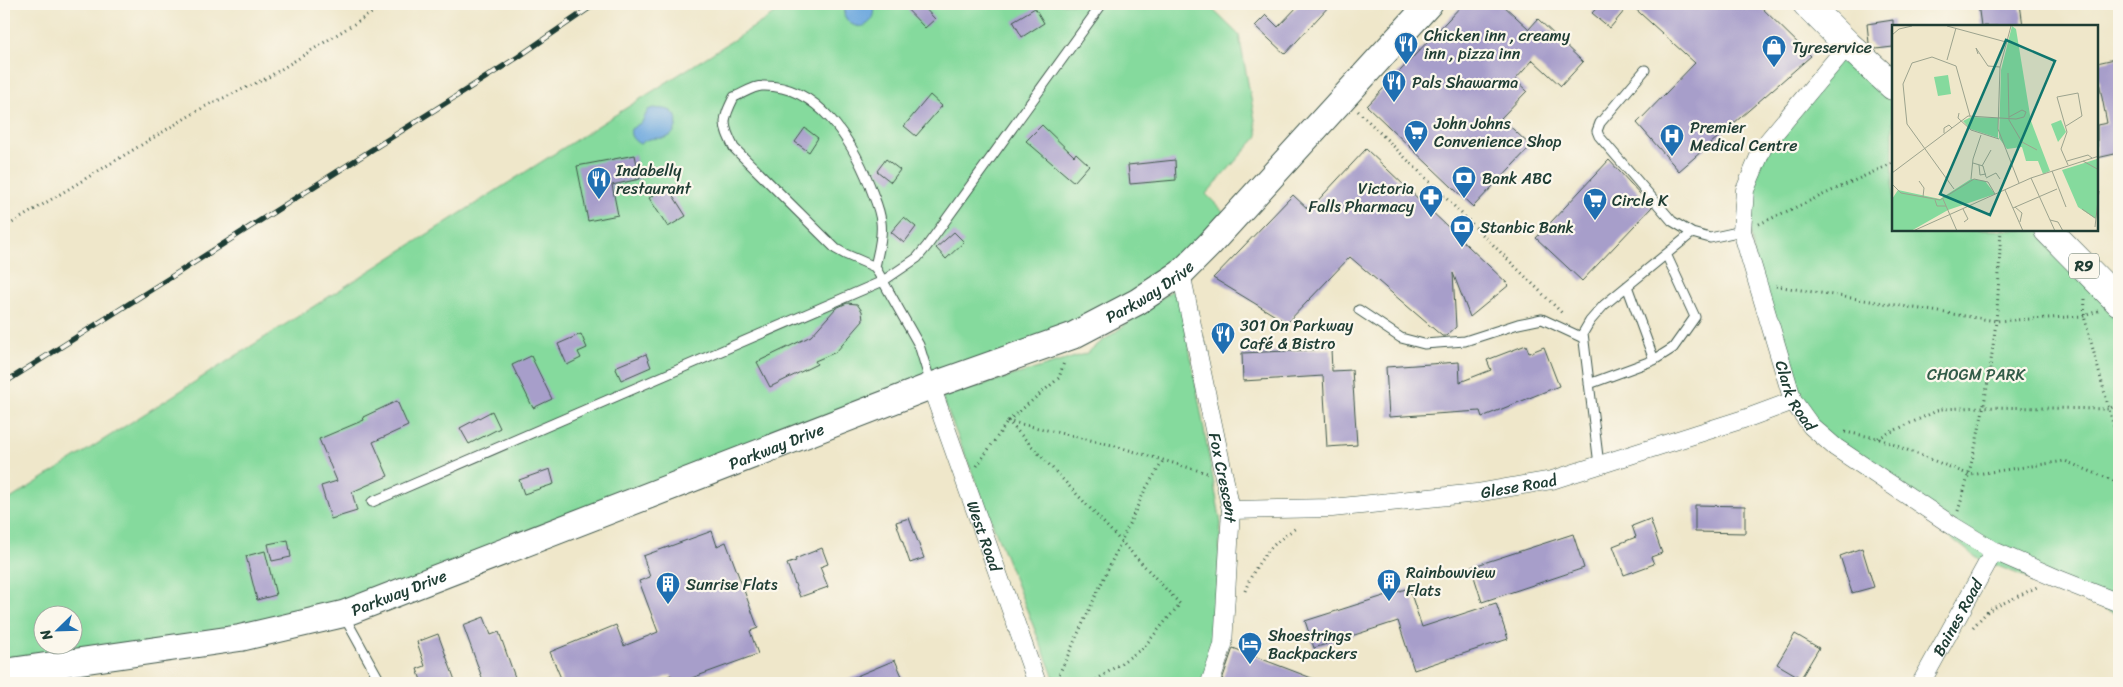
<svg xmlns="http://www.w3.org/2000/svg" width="2123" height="687" viewBox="0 0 2123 687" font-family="Sriracha,sans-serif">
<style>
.green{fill:#85da9d;stroke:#528c68;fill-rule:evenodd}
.water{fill:#6da8de;stroke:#467289}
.building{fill:#a79eca}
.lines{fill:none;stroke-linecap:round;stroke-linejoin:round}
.lane-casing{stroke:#3e564a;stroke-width:11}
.street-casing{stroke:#3e564a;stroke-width:19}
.secondary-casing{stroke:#3e564a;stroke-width:28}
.highway-casing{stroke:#3e564a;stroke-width:29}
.path{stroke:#3e564a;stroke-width:3;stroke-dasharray:1 4;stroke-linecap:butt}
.lane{stroke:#fff;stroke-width:9}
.street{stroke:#fff;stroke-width:18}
.secondary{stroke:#fff;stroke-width:26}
.highway{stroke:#fff;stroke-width:28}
.rail-casing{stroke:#1f3d34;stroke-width:5.5}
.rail{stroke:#fbf7ec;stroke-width:4;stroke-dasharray:11;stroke-linecap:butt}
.labels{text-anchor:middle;stroke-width:4.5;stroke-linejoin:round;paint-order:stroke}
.shield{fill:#fbf7ec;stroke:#61756b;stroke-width:1}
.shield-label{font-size:15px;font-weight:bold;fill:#1f3d34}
.poi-label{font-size:16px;fill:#1f3d34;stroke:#fbf7ec;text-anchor:start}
.street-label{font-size:16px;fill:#1f3d34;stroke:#fbf7ec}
.park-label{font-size:16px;fill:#335c49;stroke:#fbf7ec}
.inset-road{fill:none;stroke:#9ca38e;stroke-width:1}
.view{fill:#0f766e;fill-opacity:0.15;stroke:#0f766e;stroke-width:2.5}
.inset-edge{fill:none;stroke:#1f3d34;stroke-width:2.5}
</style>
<rect width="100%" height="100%" fill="#fbf7ec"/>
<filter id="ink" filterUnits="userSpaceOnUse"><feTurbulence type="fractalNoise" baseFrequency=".02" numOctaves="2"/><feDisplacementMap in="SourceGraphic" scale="10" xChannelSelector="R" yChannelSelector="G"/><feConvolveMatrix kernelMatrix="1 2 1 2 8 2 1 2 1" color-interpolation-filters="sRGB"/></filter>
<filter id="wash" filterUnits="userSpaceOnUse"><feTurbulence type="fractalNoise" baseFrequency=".0096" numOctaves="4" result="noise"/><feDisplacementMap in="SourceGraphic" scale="20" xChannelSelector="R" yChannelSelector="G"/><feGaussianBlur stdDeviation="1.12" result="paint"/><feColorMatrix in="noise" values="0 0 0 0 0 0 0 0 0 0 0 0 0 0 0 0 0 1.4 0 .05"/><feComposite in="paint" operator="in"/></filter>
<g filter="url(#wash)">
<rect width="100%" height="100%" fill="#efe7ca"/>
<path class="green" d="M790,4H1207L1239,35L1258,136L1206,194L1227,215L1176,275L1059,338L371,600L4,672V503ZM42,614H72V644H42Z
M1846,47L1893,93V230H2039L2119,310V616L2093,603L1977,558L1835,447L1811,426L1758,284L1745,190L1763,147Z
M1178,286L1221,523L1213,659L1202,683H1056L942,397L1085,354Z"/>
<path class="water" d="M846,4H873C877,13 873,22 864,26C854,28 848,23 844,15Z
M653,108C659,109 668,108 672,112C680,117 677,131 670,136C663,140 657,137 650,139C647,139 643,142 640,144C634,141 629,136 631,129L642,122L648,110Z"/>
<g id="blocks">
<path class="building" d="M902,4H921L935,19L925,28Z
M1300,4H1331L1285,54L1255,26L1266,15L1278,27Z
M1463,4H1502L1529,29L1538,19L1583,62L1561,86L1533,60L1515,80L1527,91L1501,118L1531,146L1473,207L1367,106Z
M1600,4H1740L1747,10L1752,4H1758L1811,56L1679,171L1637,123L1695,63L1630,4L1610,28L1592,13Z
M1978,4H2020L2023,26H1981Z
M1035,8L1044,23L1022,37L1013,21Z
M1893,20V47L1876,49L1869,43L1867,24Z
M2119,58V153L2097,158V125L2107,123L2097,72V63Z
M930,95L942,106L916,136L904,126Z
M1042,125L1074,156L1076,153L1089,165L1074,182L1026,141Z
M805,128L818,138L809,152L795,142Z
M1366,149L1509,285L1470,317L1453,273L1456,327L1446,336H1442L1350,257L1287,323L1213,278L1293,195L1309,210Z
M635,155L640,179L612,185L618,215L588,221L577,166Z
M886,159L900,170L891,182L877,171Z
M1175,160L1176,180L1130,184L1128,165Z
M1609,160L1652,207L1582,281L1536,238Z
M667,186L686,216L668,227L649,198Z
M904,217L916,227L904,243L891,232Z
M954,232L964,242L946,259L936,248Z
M847,303L857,304L862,311L863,321L836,352L815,361L817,364L770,387L757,362L811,336L836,308Z
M581,334L587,348L578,352L581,358L567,365L558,344Z
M1526,345L1529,353L1544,347L1559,386L1482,417L1480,411L1389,417L1386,367L1459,362L1460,382L1491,370L1487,360Z
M1331,349L1332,371L1352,370L1357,445L1327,447L1323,376L1243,381L1242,353Z
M646,354L651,367L621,380L615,367Z
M531,356L552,399L533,408L512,365Z
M397,401L408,426L373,442L388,476L352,492L357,511L331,519L321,486L337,481L319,439L364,420L363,417Z
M492,411L500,428L469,444L460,428Z
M550,469L554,484L524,494L519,480Z
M1695,505L1745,506V533L1695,532Z
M909,518L924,558L910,563L896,522Z
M1650,519L1662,553L1651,557L1654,564L1624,575L1613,546L1636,537L1632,526Z
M712,531L717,546L726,542L758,628L750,631L758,654L678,683H674L671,675L650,683H563L550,652L616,625L624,646L658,632L639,581L650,577L643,556Z
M1573,534L1584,568L1482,602L1471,567Z
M288,540L291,557L272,561L268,544Z
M822,548L828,564L820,567L828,587L800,597L787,564L796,561L795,559Z
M1862,548L1874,587L1852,593L1840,556Z
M265,551L276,595L257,600L246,556Z
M1409,588L1422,627L1496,603L1508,639L1414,670L1398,621L1314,648L1305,621Z
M484,617L491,635L499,632L517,683H484L463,625Z
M438,634L456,683H422L417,669L425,666L417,642Z
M1795,634L1819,648L1801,678L1777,664Z
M1233,648L1322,682V683H1221Z
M895,660L905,683H840Z"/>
</g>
</g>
<g filter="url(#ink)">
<use href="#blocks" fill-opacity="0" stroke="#3e564a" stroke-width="1"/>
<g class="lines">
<defs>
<path id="lane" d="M1645,70L1600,123L1597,131L1599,136L1672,221L1692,233L1710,238L1742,231
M875,267C878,252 883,237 881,222C880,209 874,198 870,186C852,141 818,84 762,86C754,86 742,94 734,97C722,121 722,124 734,148L836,249L845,254L875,267L919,345L931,384
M1627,286L1654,360
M1359,310L1401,338L1424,344L1465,341L1518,324L1542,319L1583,338
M1589,384L1654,360L1673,348L1695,317L1666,254
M1599,465L1583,333L1590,321L1604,305L1692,233
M372,502L883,281L917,258L927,246L1102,4
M344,616L381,683"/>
<g id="street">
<path id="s1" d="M1848,45L1763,147L1745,190L1742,231L1793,401L1811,426L1835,447L1953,526L1994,551L2056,578L2119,603"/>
<path id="s2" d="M1181,273L1231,510L1223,645L1210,683"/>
<path id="s3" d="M931,386L1037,683"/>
<path id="s4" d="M1231,510L1332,508L1477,493L1552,480L1750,417L1793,401"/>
<path id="s5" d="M1921,683L1994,551"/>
</g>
<g id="secondary">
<path id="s6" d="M4,672L240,638L343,614L931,386L1072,336L1137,302L1181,273L1209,245L1429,4"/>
</g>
<path id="highway" d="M1807,4L1848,45L1893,86
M2048,230L2119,302"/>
</defs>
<use href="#lane" class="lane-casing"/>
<use href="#street" class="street-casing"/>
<use href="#secondary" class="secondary-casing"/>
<use href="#highway" class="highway-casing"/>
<path class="path" d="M1358,111L1563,314
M1759,224L1893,163
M4,228L204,107L267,78L386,4
M1776,286L1996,321L2084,316L2098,311
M2085,299L2084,316L2119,446
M1845,432L1877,438L1970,475L2065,461L2119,483
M1878,438L1941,409L1983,407L2109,409L2119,403
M977,466L1008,421L1059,378L1064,362
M1958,511C1977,450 1989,385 1996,321C1999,291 1999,260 2001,230
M1245,591C1256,562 1271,543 1298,527
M1973,627L1989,610L2037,587
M1055,683L1145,490L1163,461
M1092,683L1143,648L1180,604L1008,421L1112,445L1207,473"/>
<use href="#lane" class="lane"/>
<use href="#street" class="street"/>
<use href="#secondary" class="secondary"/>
<use href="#highway" class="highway"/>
<defs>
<path id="rail" d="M4,383L518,57L595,4"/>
</defs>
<use href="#rail" class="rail-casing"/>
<use href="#rail" class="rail"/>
</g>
</g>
<defs>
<symbol id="restaurant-pin" viewBox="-11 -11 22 30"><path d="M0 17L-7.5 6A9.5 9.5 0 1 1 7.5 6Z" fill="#1f6fb2" stroke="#fbf7ec"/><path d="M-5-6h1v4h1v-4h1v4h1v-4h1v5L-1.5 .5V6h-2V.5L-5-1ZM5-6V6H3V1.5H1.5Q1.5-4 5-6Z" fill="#fff"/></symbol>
<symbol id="shop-pin" viewBox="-11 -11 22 30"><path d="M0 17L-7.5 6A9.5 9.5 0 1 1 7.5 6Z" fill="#1f6fb2" stroke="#fbf7ec"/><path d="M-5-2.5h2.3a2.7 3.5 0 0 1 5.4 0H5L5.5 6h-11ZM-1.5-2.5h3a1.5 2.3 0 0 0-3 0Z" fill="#fff"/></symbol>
<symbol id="supermarket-pin" viewBox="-11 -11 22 30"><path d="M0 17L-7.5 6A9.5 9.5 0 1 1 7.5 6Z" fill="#1f6fb2" stroke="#fbf7ec"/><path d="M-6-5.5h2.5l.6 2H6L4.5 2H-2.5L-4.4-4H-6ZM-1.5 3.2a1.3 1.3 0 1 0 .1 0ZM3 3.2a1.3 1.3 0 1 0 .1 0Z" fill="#fff"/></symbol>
<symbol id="hospital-pin" viewBox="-11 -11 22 30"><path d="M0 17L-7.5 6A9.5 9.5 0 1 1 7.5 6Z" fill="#1f6fb2" stroke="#fbf7ec"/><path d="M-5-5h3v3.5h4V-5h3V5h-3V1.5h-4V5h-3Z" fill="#fff"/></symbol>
<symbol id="bank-pin" viewBox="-11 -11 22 30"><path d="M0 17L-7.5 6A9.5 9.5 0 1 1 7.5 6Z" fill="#1f6fb2" stroke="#fbf7ec"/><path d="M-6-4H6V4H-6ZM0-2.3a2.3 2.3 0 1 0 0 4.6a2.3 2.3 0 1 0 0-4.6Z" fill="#fff"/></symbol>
<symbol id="pharmacy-pin" viewBox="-11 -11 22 30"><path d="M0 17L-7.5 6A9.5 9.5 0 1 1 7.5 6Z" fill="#1f6fb2" stroke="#fbf7ec"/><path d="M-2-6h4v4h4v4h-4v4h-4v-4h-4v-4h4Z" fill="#fff"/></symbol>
<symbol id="building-pin" viewBox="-11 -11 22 30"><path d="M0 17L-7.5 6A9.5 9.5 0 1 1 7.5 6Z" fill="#1f6fb2" stroke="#fbf7ec"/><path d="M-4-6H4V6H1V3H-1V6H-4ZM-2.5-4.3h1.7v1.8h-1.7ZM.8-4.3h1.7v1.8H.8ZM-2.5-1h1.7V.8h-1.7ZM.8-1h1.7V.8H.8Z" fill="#fff"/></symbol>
<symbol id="hotel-pin" viewBox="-11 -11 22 30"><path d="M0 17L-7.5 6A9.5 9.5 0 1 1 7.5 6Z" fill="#1f6fb2" stroke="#fbf7ec"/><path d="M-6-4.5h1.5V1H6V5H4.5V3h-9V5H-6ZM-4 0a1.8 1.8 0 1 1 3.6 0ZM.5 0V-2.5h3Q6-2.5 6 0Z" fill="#fff"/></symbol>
</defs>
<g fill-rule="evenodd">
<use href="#restaurant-pin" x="1392" y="30" width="28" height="38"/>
<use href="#shop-pin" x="1760" y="33" width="28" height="38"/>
<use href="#restaurant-pin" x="1380" y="68" width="28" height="38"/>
<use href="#supermarket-pin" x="1402" y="118" width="28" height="38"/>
<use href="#hospital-pin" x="1658" y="122" width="28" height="38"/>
<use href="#bank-pin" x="1450" y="164" width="28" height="38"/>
<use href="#restaurant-pin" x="585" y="165" width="28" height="38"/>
<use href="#pharmacy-pin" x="1417" y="183" width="28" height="38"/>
<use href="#supermarket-pin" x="1581" y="186" width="28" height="38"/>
<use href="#bank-pin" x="1448" y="213" width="28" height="38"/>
<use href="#restaurant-pin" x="1209" y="320" width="28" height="38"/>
<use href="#building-pin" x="1375" y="567" width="28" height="38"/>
<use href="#building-pin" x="654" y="570" width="28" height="38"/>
<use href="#hotel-pin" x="1236" y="630" width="28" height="38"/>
</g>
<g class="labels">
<rect class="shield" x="2069" y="253.5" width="30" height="25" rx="4"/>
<g class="shield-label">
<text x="2084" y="271">R9</text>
</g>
<g class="poi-label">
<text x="1424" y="41">Chicken inn , creamy<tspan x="1424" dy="18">inn , pizza inn</tspan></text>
<text x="1792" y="53">Tyreservice</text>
<text x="1412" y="88">Pals Shawarma</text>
<text x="1434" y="129">John Johns<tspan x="1434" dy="18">Convenience Shop</tspan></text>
<text x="1690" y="133">Premier<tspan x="1690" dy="18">Medical Centre</tspan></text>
<text x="616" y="176">Indabelly<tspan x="616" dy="18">restaurant</tspan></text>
<text x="1482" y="184">Bank ABC</text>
<text x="1414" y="194" text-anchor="end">Victoria<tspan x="1414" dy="18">Falls Pharmacy</tspan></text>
<text x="1612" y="206">Circle K</text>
<text x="1480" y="233">Stanbic Bank</text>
<text x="1240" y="331">301 On Parkway<tspan x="1240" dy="18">Café &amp; Bistro</tspan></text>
<text x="1406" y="578">Rainbowview<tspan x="1406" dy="18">Flats</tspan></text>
<text x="686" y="590">Sunrise Flats</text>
<text x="1268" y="641">Shoestrings<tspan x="1268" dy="18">Backpackers</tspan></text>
</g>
<g class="street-label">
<text dy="6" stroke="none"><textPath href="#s6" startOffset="1214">Parkway Drive</textPath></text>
<text dy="6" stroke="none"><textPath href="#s1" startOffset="394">Clark Road</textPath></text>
<text dy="6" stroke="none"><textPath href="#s6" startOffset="809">Parkway Drive</textPath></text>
<text dy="6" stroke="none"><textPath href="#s2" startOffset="209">Fox Crescent</textPath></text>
<text dy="6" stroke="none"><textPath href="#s4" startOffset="289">Glese Road</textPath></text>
<text dy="6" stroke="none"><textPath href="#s3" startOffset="159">West Road</textPath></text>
<text dy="6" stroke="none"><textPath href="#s6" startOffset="404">Parkway Drive</textPath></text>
<text dy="6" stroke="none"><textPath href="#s5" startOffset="75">Baines Road</textPath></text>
</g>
<g class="park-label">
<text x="1976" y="380">CHOGM PARK</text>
</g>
</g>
<g transform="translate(1892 25)">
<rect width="206" height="206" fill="#efe7ca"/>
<path d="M120,1L124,4L139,96L158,146L151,149L146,136H134L130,122L115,124L107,113L109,45ZM56,50L59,69L46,71L42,52ZM79,92L106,93V113L78,104L71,96ZM169,95L174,107L166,117L159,99ZM205,134L207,164L204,194L186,182L170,145ZM79,154L93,156L103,169L56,185L19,206H0V174L6,165L48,174Z" fill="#85da9d"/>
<path class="inset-road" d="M55,1L114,17M119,1L108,42L106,104L127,158M0,10L7,4L20,1M86,29L84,23L96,41L108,42M55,35L64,3M116,48L117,95L130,117L145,125M67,88L66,93L79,105L107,114M174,101L190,91L186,68L165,72L175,107L169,124L176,140M52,108V103L57,100L60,103M175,136L196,130L200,133M191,136L207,145M81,138L91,141L94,152M87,140L88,150L94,149M90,141L99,125M160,146L174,182M0,148L76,91L124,94L132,92L134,87L130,85L117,92M94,153L104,148L108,154M139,153L163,206M79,154L81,134L89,110M27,156L32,163L31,172M0,159L9,168L48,175L82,154L96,157L103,169M62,164L15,99L11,59L20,38L40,32L64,41L78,91M113,165L131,206M51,174L65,206M43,175L45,181H54M123,182L130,188L128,197M121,183L165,164M71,184L76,194L72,197M190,184L203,193M158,195L166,197L171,206M203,202L207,166M21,206L139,153L207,131"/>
<path class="view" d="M114,15L163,36L98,190L48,169Z"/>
<rect width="206" height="206" class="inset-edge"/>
</g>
<rect width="2123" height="687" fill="none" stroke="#fbf7ec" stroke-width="20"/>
<g transform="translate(58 630) rotate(247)"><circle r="24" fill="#fbf7ec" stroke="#a3ada2"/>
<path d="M0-4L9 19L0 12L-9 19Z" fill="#1f6fb2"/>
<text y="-8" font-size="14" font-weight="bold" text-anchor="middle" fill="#1f3d34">N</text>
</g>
</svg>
